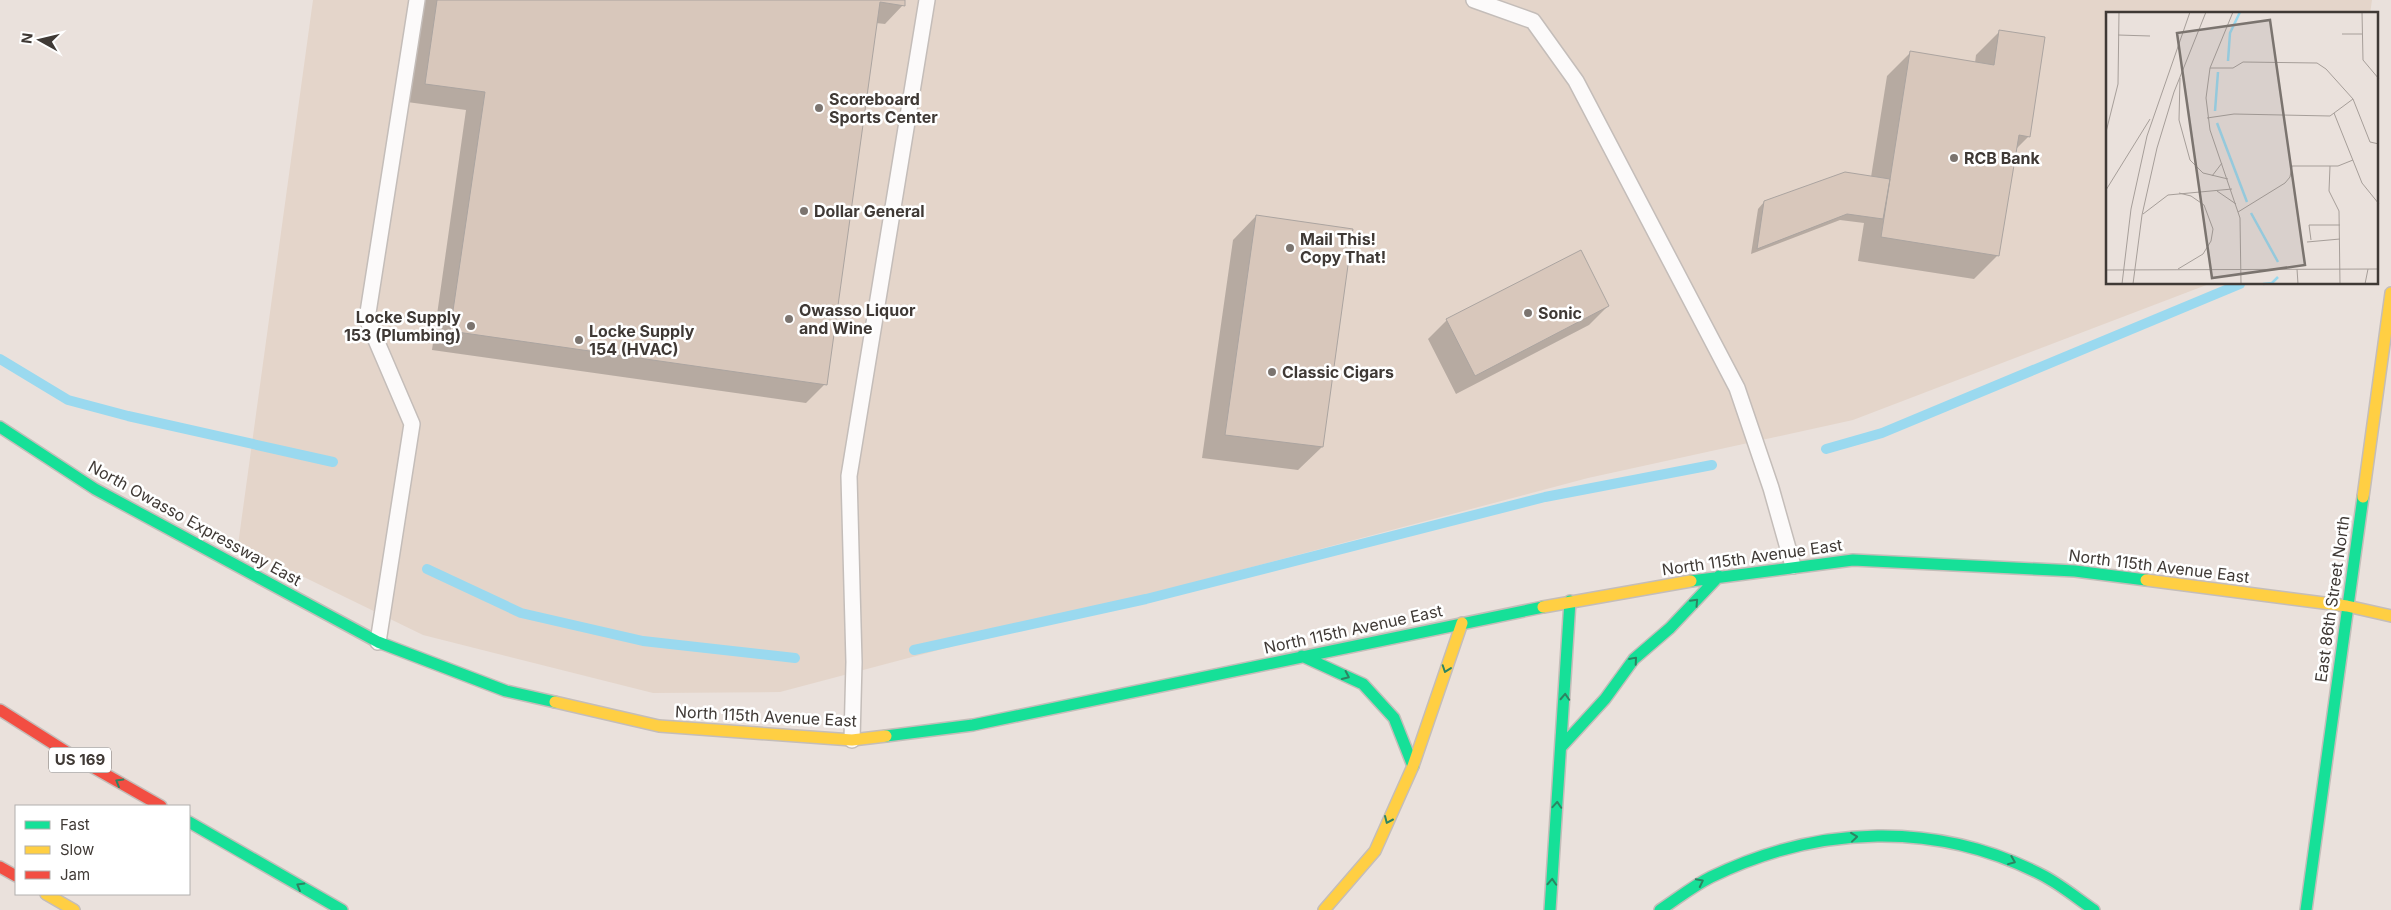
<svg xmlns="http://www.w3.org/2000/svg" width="2391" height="910" viewBox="0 0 2391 910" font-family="Inter,sans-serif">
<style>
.built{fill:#e4d5ca}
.shadow{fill:#0003}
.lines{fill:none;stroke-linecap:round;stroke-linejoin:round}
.stream{stroke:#9ad9ef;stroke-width:10}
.building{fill:#d8c7bb;stroke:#aba4a0}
.lane-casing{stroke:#c4bdb9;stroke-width:18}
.fast-casing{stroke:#c4bdb9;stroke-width:14}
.slow-casing{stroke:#c4bdb9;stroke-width:14}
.jam-casing{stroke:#c4bdb9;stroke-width:14}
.lane{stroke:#fcfafa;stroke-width:15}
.fast{stroke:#16e098;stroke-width:11}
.slow{stroke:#ffcf43;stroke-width:11}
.jam{stroke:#f24e42;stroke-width:11}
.oneway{stroke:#2d8462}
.poi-dot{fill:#7b746f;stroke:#fff;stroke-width:2}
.labels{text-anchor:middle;stroke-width:5;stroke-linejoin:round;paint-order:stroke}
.shield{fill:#fff;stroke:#797472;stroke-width:1}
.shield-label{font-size:15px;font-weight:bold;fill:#3f3935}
.poi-label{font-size:16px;font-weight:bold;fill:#3f3935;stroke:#fff;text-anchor:start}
.street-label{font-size:16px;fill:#3f3935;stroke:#fff}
.inset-river{fill:none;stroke:#9ad9ef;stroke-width:2.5}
.inset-road{fill:none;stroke:#a69e99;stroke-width:1}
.view{fill:#7b746f;fill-opacity:0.15;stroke:#7b746f;stroke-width:2.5}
.inset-edge{fill:none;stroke:#3f3935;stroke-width:2.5}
</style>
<rect width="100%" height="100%" fill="#eae1dc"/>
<path class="built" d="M313,0H2372L2370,14H2107V284H2209L1853,420L1588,478L780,692L653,693L423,635L238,545Z"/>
<path class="shadow" d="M422,0H904L903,5L885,24L876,23L825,384L806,403L432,350L466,110L407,102Z
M2000,31L2029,136L2015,150L1998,255L1974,279L1858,261L1864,223L1840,220L1751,254L1758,209L1764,202L1871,177L1887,76L1910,53L1975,63L1976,55Z
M1256,216L1322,447L1298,470L1202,458L1233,240Z
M1608,306L1589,325L1456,394L1428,339L1447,320Z"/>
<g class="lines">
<path class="stream" d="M0,359L68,400L128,416L333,462
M1826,449L1882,433L2240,284
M427,569L521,613L643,641L795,658
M914,650L1146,599L1545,497L1712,465"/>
</g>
<path class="building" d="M437,0H905V6L880,2L827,385L450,331L485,92L425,84Z
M1999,30L2045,37L2030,137L2019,135L1999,256L1881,237L1910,51L1994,65Z
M1845,172L1890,179L1883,219L1847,214L1757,249L1764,201Z
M1256,215L1353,229L1323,447L1225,435Z
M1581,250L1609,306L1475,376L1446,319Z"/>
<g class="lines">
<defs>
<path id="lane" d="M1474,0L1533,21L1576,81L1737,388L1771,488L1793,566
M378,642L412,424L367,319L417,0
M852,740L854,662L849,476L927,0"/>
<path id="fast" d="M0,427L95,489L378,642L506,691L555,702
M1691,581L1853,560L2075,571L2146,580
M1302,656L1363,684L1394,718L1413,766
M886,736L973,725L1543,607
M1562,746L1605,699L1634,659L1670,628L1719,576
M189,822L342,910
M1550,910L1570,601
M1660,910C1677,899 1693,886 1711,877C1818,825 1937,820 2044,876C2061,885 2078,899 2094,910
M2306,910L2363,497"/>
<path id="slow" d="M2363,497L2391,293
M2146,580L2347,606L2391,616
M1543,607L1691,581
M555,702L659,726L852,740L886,736
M46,894L74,910
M1324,910L1375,851L1413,766L1462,623"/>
<path id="jam" d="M0,710L68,753L161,806
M0,867L16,876"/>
</defs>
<use href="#lane" class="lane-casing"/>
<use href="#fast" class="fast-casing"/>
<use href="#slow" class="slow-casing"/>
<use href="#jam" class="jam-casing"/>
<use href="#lane" class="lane"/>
<use href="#fast" class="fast"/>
<use href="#slow" class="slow"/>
<use href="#jam" class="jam"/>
</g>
<defs><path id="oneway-chevron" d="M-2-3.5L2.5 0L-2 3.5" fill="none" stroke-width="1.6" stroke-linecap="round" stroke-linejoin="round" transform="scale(1.25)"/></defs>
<g class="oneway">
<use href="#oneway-chevron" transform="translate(1695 602) rotate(-47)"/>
<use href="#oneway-chevron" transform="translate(1634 660) rotate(-49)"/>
<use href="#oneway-chevron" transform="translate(1446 669) rotate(109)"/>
<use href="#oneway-chevron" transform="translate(1346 676) rotate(25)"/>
<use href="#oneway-chevron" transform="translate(1565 697) rotate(-87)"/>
<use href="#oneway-chevron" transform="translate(119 782) rotate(-150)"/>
<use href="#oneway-chevron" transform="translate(1557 805) rotate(-86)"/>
<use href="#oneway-chevron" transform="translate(1388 820) rotate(114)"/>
<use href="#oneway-chevron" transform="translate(1854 837) rotate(-6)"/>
<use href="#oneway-chevron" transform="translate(2012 861) rotate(22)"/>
<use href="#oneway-chevron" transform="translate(1552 882) rotate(-87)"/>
<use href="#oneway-chevron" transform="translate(1700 882) rotate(-27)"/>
<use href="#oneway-chevron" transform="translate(300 886) rotate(-150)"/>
</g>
<g class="poi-dot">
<circle cx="819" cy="108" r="5"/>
<circle cx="1954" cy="158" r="5"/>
<circle cx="804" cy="211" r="5"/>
<circle cx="1290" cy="248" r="5"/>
<circle cx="1528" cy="313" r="5"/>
<circle cx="789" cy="319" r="5"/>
<circle cx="471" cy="326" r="5"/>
<circle cx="579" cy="340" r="5"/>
<circle cx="1272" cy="372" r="5"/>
</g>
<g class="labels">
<rect class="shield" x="49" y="747.5" width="62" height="25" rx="4"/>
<g class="shield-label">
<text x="80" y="765">US 169</text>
</g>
<g class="poi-label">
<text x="829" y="105">Scoreboard<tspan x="829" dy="18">Sports Center</tspan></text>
<text x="1964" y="164">RCB Bank</text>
<text x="814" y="217">Dollar General</text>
<text x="1300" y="245">Mail This!<tspan x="1300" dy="18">Copy That!</tspan></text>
<text x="799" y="316">Owasso Liquor<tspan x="799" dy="18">and Wine</tspan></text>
<text x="1538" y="319">Sonic</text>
<text x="461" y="323" text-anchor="end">Locke Supply<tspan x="461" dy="18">153 (Plumbing)</tspan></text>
<text x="589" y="337">Locke Supply<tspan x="589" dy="18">154 (HVAC)</tspan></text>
<text x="1282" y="378">Classic Cigars</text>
</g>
<g class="street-label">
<text transform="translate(195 523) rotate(29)" y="6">North Owasso Expressway East</text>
<text transform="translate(1752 557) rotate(-8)" y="6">North 115th Avenue East</text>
<text transform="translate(2159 566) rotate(7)" y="6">North 115th Avenue East</text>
<text transform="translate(2332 599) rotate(-82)" y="6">East 86th Street North</text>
<text transform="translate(1353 629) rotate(-12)" y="6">North 115th Avenue East</text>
<text transform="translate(766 716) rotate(3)" y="6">North 115th Avenue East</text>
</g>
</g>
<g transform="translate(2106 12)">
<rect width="272" height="272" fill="#eae1dc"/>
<path class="inset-river" d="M122,49L124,21L134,0M109,99L112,60M111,111L141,190M145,201L172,250M157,272L166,271L172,265"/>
<path class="inset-road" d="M127,0L104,56L100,86L104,118L134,206L135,272M256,0L257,48L273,67M236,22H256M12,23L44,24M104,56H127L137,50L211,51L220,57L247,87L264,130L273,132M74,66L73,108L84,148L97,161L122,167M228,101L256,171L273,192M101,106L128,102L224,104L247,87M0,120L12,72L13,0M224,154L223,179L233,199L234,272M106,164L116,151M0,178L44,107M111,179L130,192M132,200L179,171L184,165L186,154H232L247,148M37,202L62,183L126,177M205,228L203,213H234M201,230L234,227M72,257L97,242L105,229L107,217L98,193L85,184L73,181M191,257L192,272M0,258L273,257M16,272L25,197L41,124L84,0M27,272L36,203L51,136L68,80L100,0M259,272L262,257"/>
<path class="view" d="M164,8L199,253L106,266L71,21Z"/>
<rect width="272" height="272" class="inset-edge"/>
</g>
<rect x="15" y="805" width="175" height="90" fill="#ffffff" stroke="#b2b0ae"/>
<rect x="25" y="821" width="25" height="8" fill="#16e098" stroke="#b2b0ae"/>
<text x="60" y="830" font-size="15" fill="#3f3935">Fast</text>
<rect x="25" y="846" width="25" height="8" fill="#ffcf43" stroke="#b2b0ae"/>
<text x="60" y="855" font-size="15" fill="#3f3935">Slow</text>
<rect x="25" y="871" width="25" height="8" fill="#f24e42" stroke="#b2b0ae"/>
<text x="60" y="880" font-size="15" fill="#3f3935">Jam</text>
<g transform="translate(40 40) rotate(278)" stroke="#ffffff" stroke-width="4" paint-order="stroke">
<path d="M0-4L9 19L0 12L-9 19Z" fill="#3f3935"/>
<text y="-8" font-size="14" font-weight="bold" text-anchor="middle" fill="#3f3935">N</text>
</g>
</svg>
